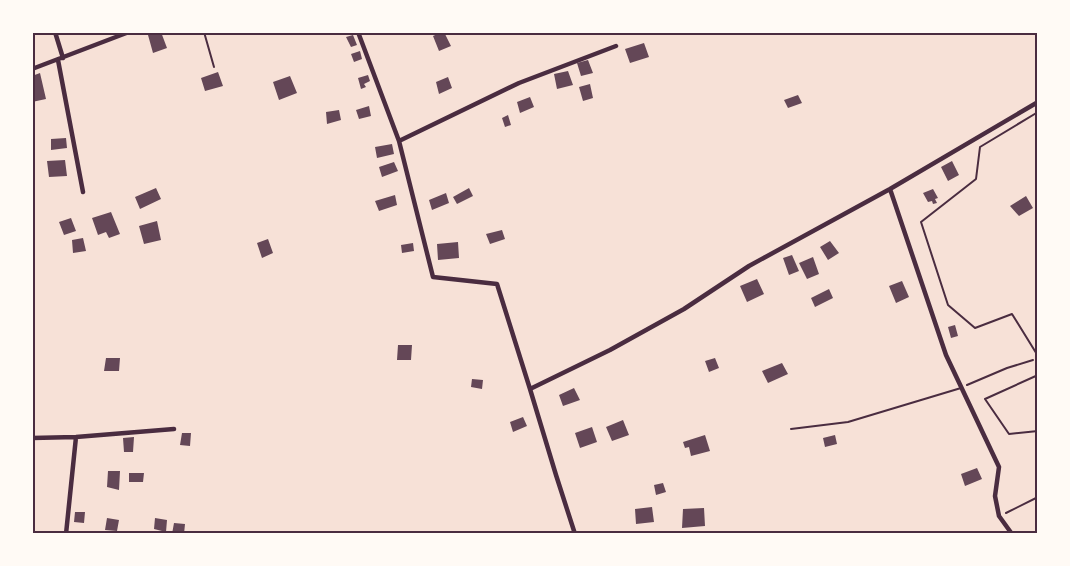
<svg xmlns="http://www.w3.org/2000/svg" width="1070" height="566" viewBox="0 0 1070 566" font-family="Merriweather,serif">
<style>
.building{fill:#644757}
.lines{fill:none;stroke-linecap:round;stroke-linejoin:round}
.path{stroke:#4a2c40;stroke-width:2}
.service{stroke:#4a2c40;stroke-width:2}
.minor{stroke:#4a2c40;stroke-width:4.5}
.neatline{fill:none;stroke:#4a2c40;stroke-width:2}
</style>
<rect width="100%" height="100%" fill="#f7e1d7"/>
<path class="building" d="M155,32H161L167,48L153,53L148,35Z
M442,32H444L451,46L439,51L433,36Z
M353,35L357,45L351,47L346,37Z
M644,43L649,57L630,63L625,49Z
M360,51L362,59L354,62L351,54Z
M588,60L593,73L581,76L577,63Z
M568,71L573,85L557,89L554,74Z
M218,72L223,86L205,91L201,78Z
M40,73L46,99L32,102V76Z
M368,75L370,81L364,84L366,87L361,89L358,78Z
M290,76L297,93L279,100L273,82Z
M448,77L452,88L439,94L436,82Z
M590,84L593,98L583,101L579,87Z
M798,95L802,103L788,108L784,100Z
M530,97L534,107L520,113L517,102Z
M369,106L371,116L359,119L356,110Z
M339,110L341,120L327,124L326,112Z
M508,115L511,125L505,127L502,118Z
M66,138L67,148L51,150V139Z
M392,144L394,154L377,158L375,147Z
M65,160L67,176L49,177L47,161Z
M952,161L959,175L948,181L941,167Z
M394,162L398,171L382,177L379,167Z
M156,188L161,199L140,209L135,197Z
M469,188L473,196L457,204L453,197Z
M933,189L938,198L935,199L937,203L933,204L932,201L928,202L923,193Z
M446,193L449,203L432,210L429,200Z
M395,195L397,205L379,211L375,201Z
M1026,196L1033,208L1019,216L1010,206Z
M111,212L120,234L109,238L106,232L98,235L92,218Z
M71,218L76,231L64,235L59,222Z
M157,221L161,240L144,244L139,226Z
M502,230L505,239L490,244L486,234Z
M83,238L86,251L73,253L72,240Z
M268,239L273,253L262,258L257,243Z
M830,241L839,253L828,260L820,247Z
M458,242L459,258L438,260L437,244Z
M413,243L414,251L402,253L401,245Z
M792,255L799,271L789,275L783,258Z
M813,257L819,274L807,279L799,263Z
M757,279L764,294L747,302L740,286Z
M902,281L909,297L896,303L889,286Z
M829,289L833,298L815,307L811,298Z
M955,325L958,336L951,338L948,327Z
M398,345H412L411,360H397Z
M106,358H120L119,371H104Z
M715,358L719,368L709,372L705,361Z
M782,363L788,374L768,383L762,371Z
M472,379L483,380L482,389L471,387Z
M574,388L580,400L563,406L559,395Z
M523,417L527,426L513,432L510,422Z
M623,420L629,435L612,441L606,427Z
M592,427L597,442L580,448L575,433Z
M182,433H191L190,446L180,445Z
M705,435L710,451L691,456L689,447L685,448L683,442Z
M835,435L837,444L825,447L823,438Z
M134,437L133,452H124L123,438Z
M977,468L982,479L965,486L961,474Z
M108,471H120L119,490L107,487Z
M129,473H144L143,482H129Z
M663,483L666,492L656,495L654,485Z
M652,507L654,522L636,524L635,509Z
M704,508L705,526L682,528L683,509Z
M75,512H85L84,523L74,522Z
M107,518L119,520L117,531L105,530Z
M155,518L167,520L166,532L154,529Z
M174,523L185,524L184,534H172Z"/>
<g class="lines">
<path class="path" d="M204,32L214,67
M967,385L1007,368L1033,360
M1006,513L1038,497"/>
<path class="service" d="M1038,112L980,147L976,179L921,222L948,305L975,328L1012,314L1038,356
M1038,375L985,399L1009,434L1038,431
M791,429L848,422L961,388"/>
<path class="minor" d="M55,32L63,58
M358,32L399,141L433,277L497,284L530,389L610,350L684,309L749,266L890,189L1038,102
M58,60L83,192
M32,69L129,32
M399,141L519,83L616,46
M890,189L946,355L999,467L995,496L999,516L1012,534
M530,389L556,475L575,534
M32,438L76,437L174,429
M66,534L76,437"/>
</g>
<rect width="1070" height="566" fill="none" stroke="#fffaf5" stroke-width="68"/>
<rect x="34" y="34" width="1002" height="498" class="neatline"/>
</svg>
